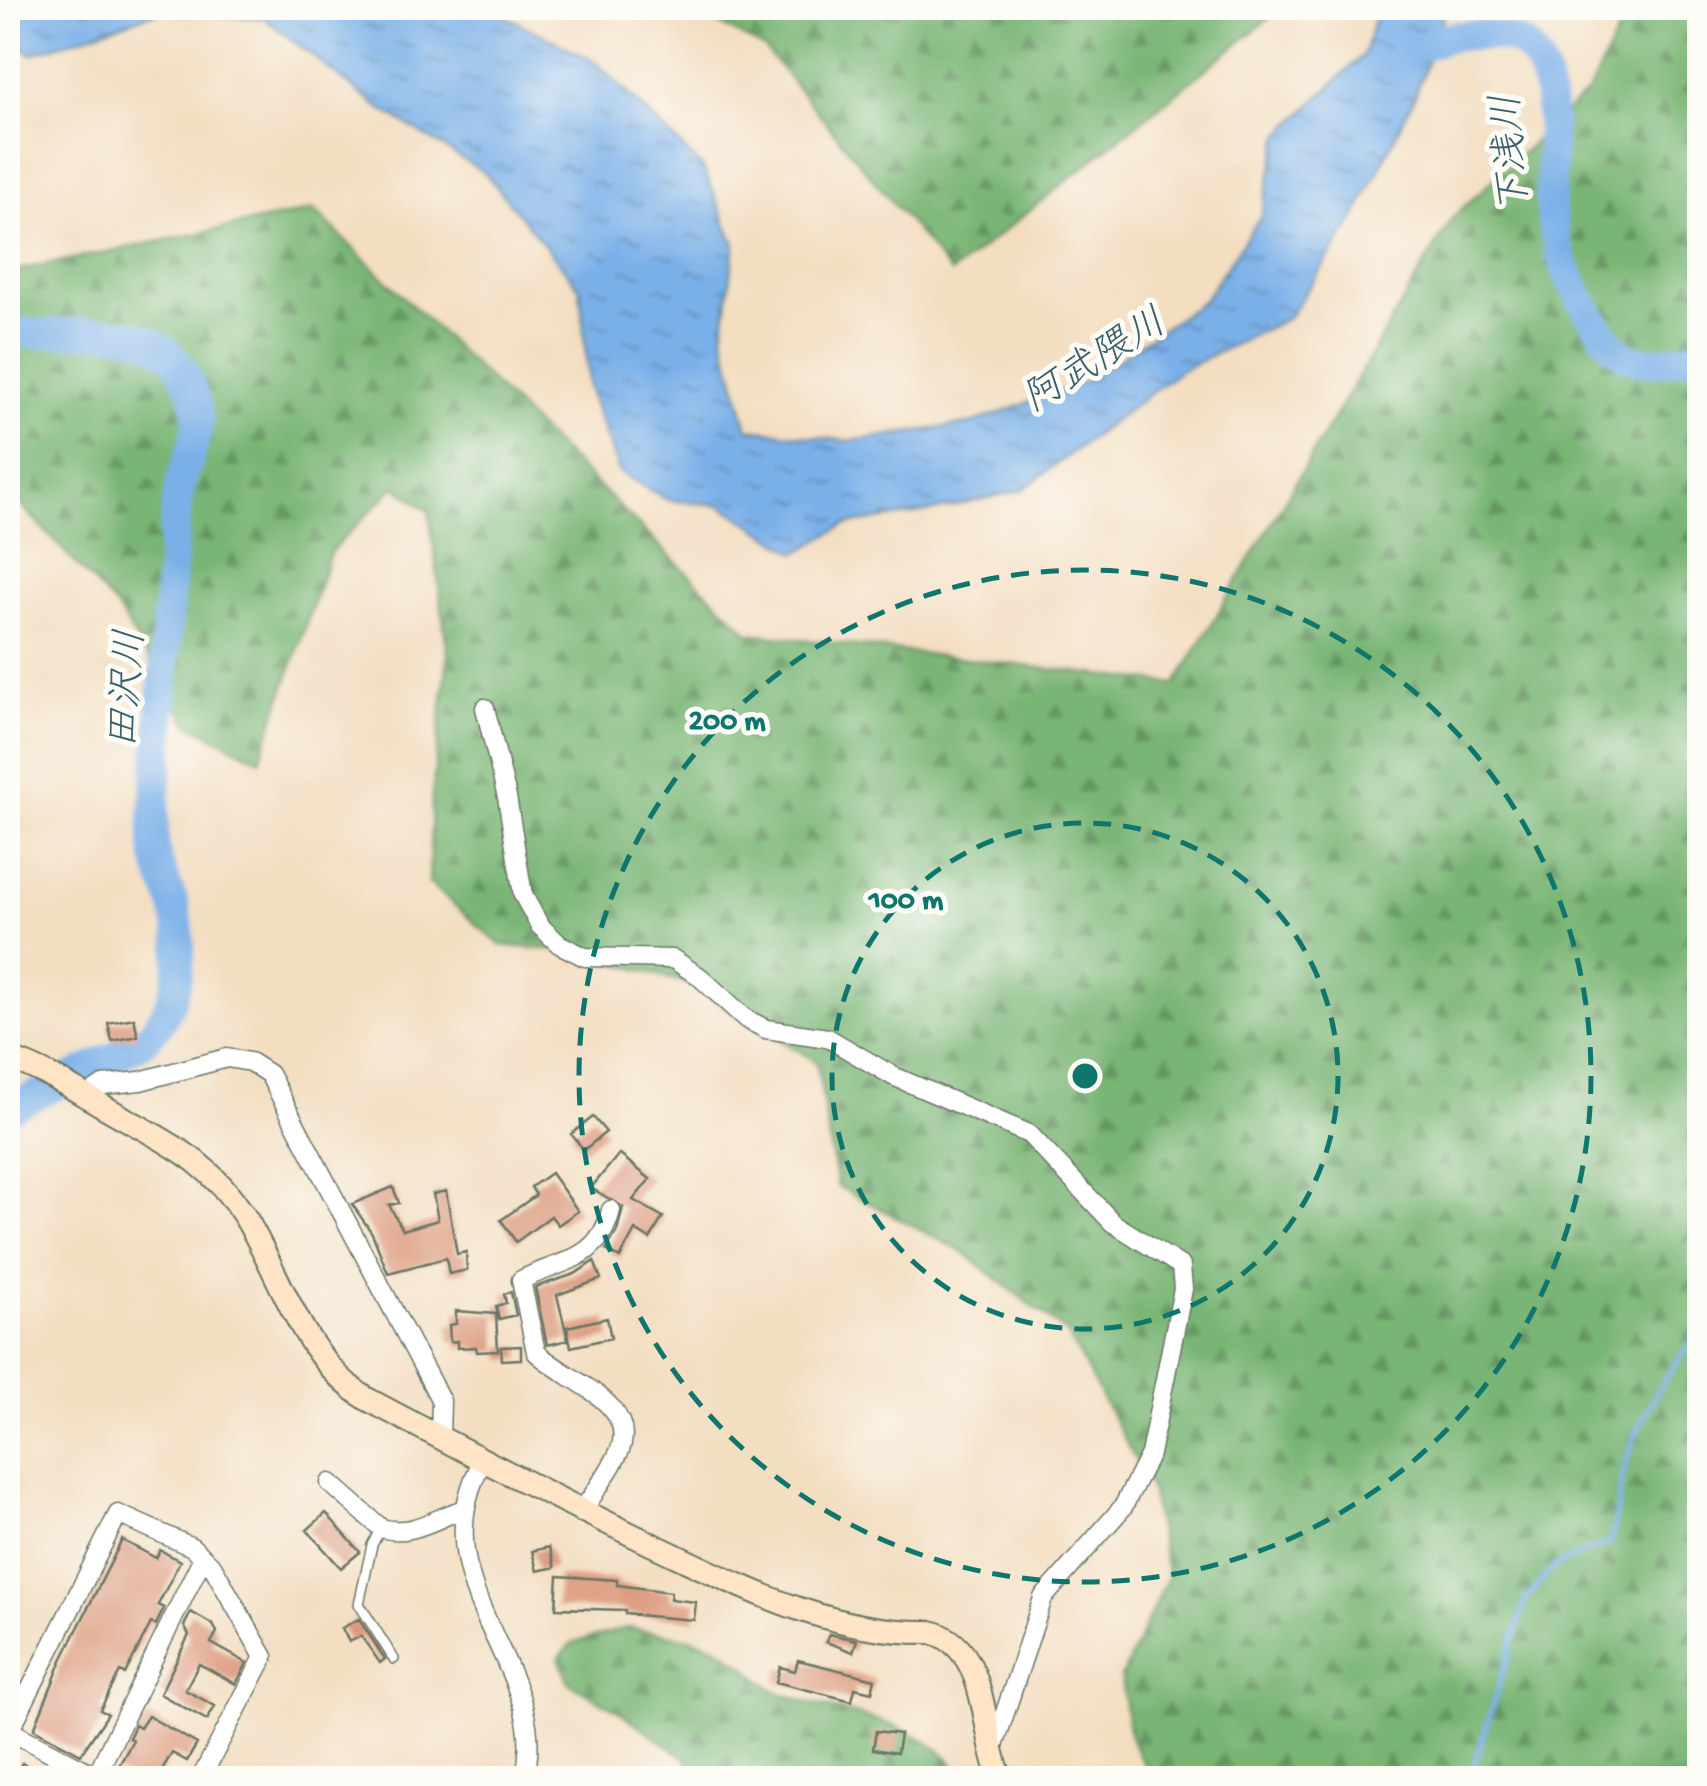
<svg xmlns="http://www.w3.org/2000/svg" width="1707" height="1786" viewBox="0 0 1707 1786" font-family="'Gochi Hand','Klee One',sans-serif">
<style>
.forest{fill:url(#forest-firs);stroke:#4c7954;stroke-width:2.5}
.water{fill:url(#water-ripples);stroke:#4c768e;stroke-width:2.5}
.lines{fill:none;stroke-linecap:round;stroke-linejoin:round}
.stream{stroke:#7ab0e8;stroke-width:5}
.river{stroke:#7ab0e8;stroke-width:30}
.building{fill:#dc987b}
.lane-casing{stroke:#697565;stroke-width:12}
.street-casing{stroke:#697565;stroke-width:21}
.secondary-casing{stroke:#697565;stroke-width:26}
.lane{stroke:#fff;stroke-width:9}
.street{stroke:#fff;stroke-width:18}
.secondary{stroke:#ffe4c6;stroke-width:22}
.ring{fill:none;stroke:#0f766e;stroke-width:5;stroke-dasharray:18 12}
.labels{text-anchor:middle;stroke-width:10;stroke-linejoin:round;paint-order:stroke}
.water-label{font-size:40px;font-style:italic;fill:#3a606a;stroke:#fdfcf7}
.centre{fill:#0f766e;stroke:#fdfcf7;stroke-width:5}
.ring-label{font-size:30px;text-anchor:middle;font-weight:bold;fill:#0f766e;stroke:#fdfcf7;stroke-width:10;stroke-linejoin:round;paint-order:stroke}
</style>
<defs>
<pattern id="forest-firs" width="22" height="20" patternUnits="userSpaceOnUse" patternTransform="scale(2.5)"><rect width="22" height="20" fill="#79b574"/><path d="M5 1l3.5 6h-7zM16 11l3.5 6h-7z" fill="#639460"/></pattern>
<pattern id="water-ripples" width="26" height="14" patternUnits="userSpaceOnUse" patternTransform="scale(2.5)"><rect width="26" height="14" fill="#7ab0e8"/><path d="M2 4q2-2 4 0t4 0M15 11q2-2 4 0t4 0" fill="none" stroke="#6390bd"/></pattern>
</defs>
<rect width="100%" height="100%" fill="#fdfcf7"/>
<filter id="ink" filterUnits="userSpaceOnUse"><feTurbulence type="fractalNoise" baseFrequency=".01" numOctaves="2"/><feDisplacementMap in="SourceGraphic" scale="20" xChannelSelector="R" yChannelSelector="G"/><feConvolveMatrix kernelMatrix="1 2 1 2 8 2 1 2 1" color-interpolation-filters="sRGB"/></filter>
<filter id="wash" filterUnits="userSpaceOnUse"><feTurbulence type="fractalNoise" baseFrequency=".0048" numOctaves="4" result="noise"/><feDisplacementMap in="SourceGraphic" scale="40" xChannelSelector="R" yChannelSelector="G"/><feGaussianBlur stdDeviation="2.25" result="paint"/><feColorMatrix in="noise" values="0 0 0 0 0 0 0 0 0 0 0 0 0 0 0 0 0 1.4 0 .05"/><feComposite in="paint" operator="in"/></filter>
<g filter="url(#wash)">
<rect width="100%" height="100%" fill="#f3dec1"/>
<path class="forest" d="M690,8H1275L1271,17L951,273L765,49Z
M1630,8H1699V1778H1151L1130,1737L1121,1678L1168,1577L1150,1487L1067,1333L964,1253L837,1186L817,1062L687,983L576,952L500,945L429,883L432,794L448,655L429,511L395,486L331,551L260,760L189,724L117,608L21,505L8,503V272L314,210L749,633L1176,684L1453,217L1588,92Z
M627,1628C653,1633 684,1634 710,1644C738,1654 758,1685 786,1695C838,1715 937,1721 961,1778H691L687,1759L620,1712L569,1683L559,1658L572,1643Z"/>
<path class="water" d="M8,8H490L596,62L703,168L735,244L723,336L748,429L850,441L974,423L1088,380L1204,300L1261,216L1280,135L1364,54L1377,8H1447L1414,98L1353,222L1288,318L1180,371L1022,490L933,511L845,525L797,553L720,505L668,500L619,472L589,390L580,288L485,173L375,105L264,18L158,12L32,54L8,42Z"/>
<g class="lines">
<path class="stream" d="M1470,1778L1526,1599L1556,1565L1610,1542C1618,1515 1619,1486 1627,1459C1642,1410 1669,1370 1700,1331"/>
<path class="river" d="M1401,56C1442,37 1449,33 1495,36C1574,41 1544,162 1552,218C1556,252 1573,288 1592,317C1625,369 1641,366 1700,354
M8,331C58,342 137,313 175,360C187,374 200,404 198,423C196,448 181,472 178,497C166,595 164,695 156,793C154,812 152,836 156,854C160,874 172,892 176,912C186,959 178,1013 140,1044L8,1109"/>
</g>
<g id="blocks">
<path class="building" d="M134,1018L138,1036L112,1041L108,1023Z
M593,1117L606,1132L584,1150L571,1134Z
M619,1154L650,1179L633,1200L663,1217L650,1239L635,1230L620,1258L606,1250L617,1231L623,1207L591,1188Z
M551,1173L578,1211L558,1225L551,1216L516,1242L501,1220L536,1195L531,1187Z
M393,1187L399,1203L389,1205L403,1230L438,1220L433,1194L446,1191L457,1254L466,1252L467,1270L449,1274L446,1258L388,1273L372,1233L352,1204Z
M594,1261L601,1279L557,1295L568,1340L547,1345L535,1287L575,1274Z
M511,1292L516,1315L499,1319L496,1306L506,1303L504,1294Z
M456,1311L496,1314L498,1351L477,1352L476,1347L457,1348V1341L450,1342L449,1325L456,1324Z
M607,1318L611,1338L571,1347L567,1327Z
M521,1346V1359L502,1360L501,1347Z
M326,1513L360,1552L341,1568L307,1530Z
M122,1540L156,1558L160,1550L180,1561L158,1605L164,1608L156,1625L151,1623L125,1674L120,1672L100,1710L108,1714L81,1754L34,1729L62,1660Z
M549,1547L555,1567L537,1571L532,1551Z
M558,1576L617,1580V1585L671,1592L670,1599L696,1602L694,1620L625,1614V1610L556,1608Z
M191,1612L213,1625L217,1632L211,1643L247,1663L236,1684L199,1664L185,1690L215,1706L207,1720L160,1694L189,1635L184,1626Z
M359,1619L385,1659L380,1663L361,1636L349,1642L342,1628Z
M829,1634L857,1640L853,1652L826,1642Z
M798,1660L875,1679L872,1692L855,1688L852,1701L776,1682L780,1667L795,1671Z
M148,1716L197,1744L187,1761L172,1753L157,1778H130L116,1771L133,1740L129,1738L135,1725L140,1728Z
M876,1731L900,1734L897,1753L873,1749Z
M22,1763L49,1778H13Z"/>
</g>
</g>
<g filter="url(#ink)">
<use href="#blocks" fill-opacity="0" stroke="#697565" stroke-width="2.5"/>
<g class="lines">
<defs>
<path id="lane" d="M381,1528L372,1545L359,1604L394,1659"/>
<path id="street" d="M485,708L507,797L523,895L540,926L559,944L585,957L673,959L700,977L746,1019L766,1029L828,1038L893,1076L1029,1134L1113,1223L1181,1266L1183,1289L1150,1454L1123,1507L1043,1598L992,1752
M87,1096L103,1085L140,1081L227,1058L250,1062L269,1074L441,1401L440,1438
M482,1462C415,1587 555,1669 524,1778
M330,1483L381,1528C412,1537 435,1518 464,1509
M581,1513C594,1493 609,1473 619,1452C641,1403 563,1379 536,1352L521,1280C560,1260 599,1262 611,1210
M8,1730L100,1778
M8,1734L118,1514L192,1547L213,1567L264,1657L201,1778
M95,1778L203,1557"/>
<path id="secondary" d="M8,1058C42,1069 72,1088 103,1106C162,1141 207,1156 245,1217C284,1281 301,1357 367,1399C461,1449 555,1498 651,1544C741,1586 829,1634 931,1632C990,1647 980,1733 1001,1778"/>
</defs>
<use href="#lane" class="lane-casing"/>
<use href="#street" class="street-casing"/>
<use href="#secondary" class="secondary-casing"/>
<use href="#lane" class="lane"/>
<use href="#street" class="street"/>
<use href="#secondary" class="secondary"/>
</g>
</g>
<g class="ring">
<circle cx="1085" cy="1076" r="253"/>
<circle cx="1085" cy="1076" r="506"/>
</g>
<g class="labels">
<g class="water-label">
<text transform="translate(1508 154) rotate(-95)" y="14">下浅川</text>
<text transform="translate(1093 358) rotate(-32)" y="14">阿武隈川</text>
<text transform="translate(124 689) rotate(-86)" y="14">田沢川</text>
</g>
</g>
<circle cx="1085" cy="1076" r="15" class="centre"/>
<g class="ring-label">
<text x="727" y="729">200 m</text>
<text x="906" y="908">100 m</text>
</g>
<rect width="1707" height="1786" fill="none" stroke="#fdfcf7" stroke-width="40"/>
</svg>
